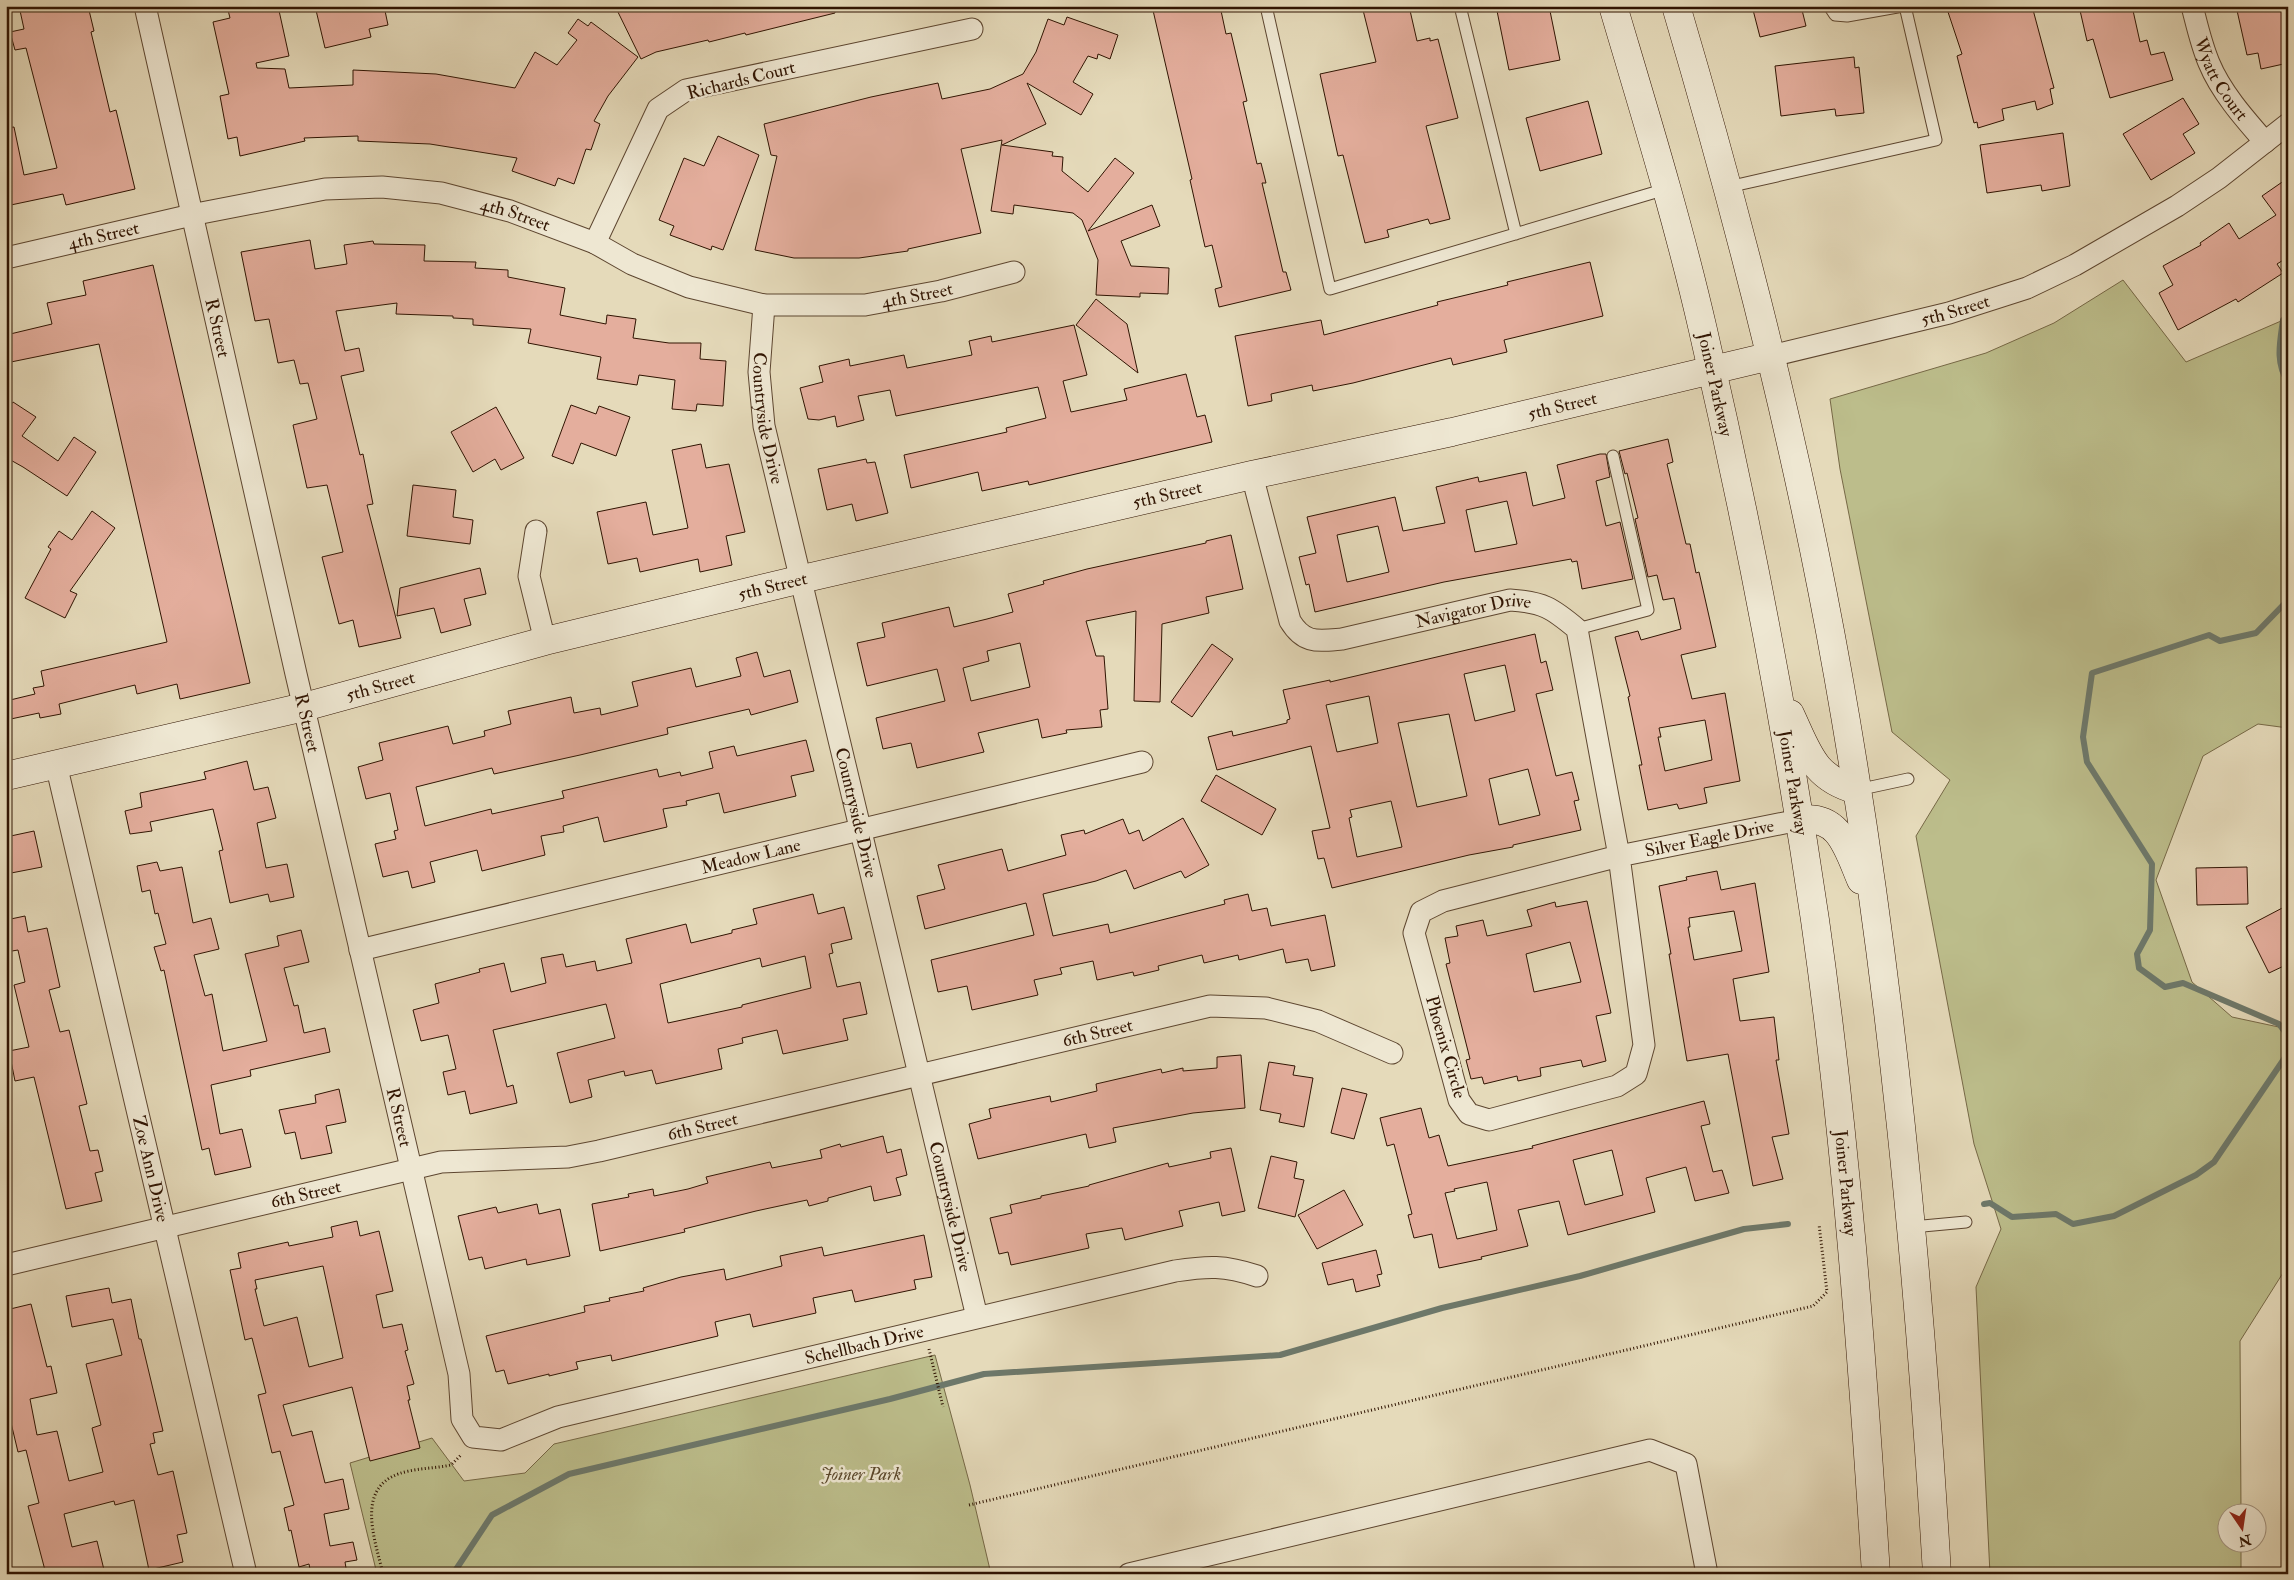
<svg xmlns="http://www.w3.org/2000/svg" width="2294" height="1580" viewBox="0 0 2294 1580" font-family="'IM FELL Double Pica',serif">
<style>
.green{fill:#bcbd8b;stroke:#766846}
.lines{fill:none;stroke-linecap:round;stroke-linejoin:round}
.stream{stroke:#6d786a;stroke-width:6}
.building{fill:#e4ae9d;stroke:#301402;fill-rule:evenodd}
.lane-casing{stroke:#5d4630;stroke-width:13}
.street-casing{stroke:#5d4630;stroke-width:23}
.secondary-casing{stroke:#301402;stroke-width:29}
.path{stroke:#301402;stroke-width:3;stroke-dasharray:1 2.5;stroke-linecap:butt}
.lane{stroke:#eee7d2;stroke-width:11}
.street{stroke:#eee7d2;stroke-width:21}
.secondary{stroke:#eee7d2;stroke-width:28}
.labels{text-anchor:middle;stroke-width:5;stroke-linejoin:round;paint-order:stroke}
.street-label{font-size:18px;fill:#301402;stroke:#eee7d2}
.park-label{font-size:18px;font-style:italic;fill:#5a472b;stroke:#eee7d2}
</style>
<rect width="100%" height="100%" fill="#e5daba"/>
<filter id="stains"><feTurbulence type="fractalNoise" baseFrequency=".004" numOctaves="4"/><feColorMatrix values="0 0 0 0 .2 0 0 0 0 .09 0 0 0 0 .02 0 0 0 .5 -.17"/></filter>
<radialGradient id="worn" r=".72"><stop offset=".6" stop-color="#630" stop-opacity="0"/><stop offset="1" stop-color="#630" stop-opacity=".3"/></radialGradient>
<path class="green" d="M2123,280L2186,362L2288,318V728L2258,724L2203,756L2156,880L2192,982L2232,1017L2288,1029V1265L2240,1341L2241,1512H2226V1542L2241,1543V1574H1990L1976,1287L2001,1229L1974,1144L1916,836L1950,780L1892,732L1840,469L1830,399L1986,353L2054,323Z
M935,1355L970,1485L991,1574H377L350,1463L432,1438L464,1481L525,1473L554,1444Z"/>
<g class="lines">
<path class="stream" d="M2288,319L2283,320C2280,342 2275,363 2288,382
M2288,600L2256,633L2220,641L2209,635L2092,673L2083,737L2087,762L2152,864L2150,930L2137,954L2139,968L2165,987L2183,983L2279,1024L2288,1036
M1984,1204L1990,1203L2012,1217L2056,1214L2073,1224L2114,1216L2196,1175L2214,1162L2286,1056L2288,1046
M453,1574L492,1515L569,1474L890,1399L984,1374L1280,1355L1442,1308L1580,1276L1744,1229L1788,1224"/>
</g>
<path class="building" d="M19,6H88L94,31L91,32L110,112L116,110L135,189L66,205L63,194L6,206V128L14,127L24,175L57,168L26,48L15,50L10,32L24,29Z
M227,6H278L289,56L256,63L257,68L285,69L289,88L353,85V70L436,74L515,88L535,52L557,65L577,40L568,33L578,19L588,26L591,22L638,57L608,96L594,121L600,124L591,150L586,149L574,184L558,178L555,186L512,171L517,158L430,144L358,141V136L304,138L305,141L240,156L237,137L228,139L220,96L229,94L213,22L230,18Z
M315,6H384L388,25L369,29L371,37L325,48Z
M615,6H835V13L746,35L745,33L709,42L708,40L656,52L641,59Z
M1152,6H1220L1226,34L1231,33L1247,101L1243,102L1257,164L1261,163L1266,183H1262L1283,272H1286L1291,290L1219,307L1215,289L1222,287L1212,245L1205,247L1190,180L1192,179Z
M1362,6H1409L1417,41L1430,38V41L1438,39L1458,118L1426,126L1450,219L1430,224L1428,219L1387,230L1389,237L1365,243L1343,155L1338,156L1320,74L1376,62Z
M1496,6H1549L1560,60L1509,70Z
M1752,6H1801L1806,26L1760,37Z
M1946,6H2032L2054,88L2050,89L2053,104L2037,110L2035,101L2002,109L2004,120L1978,128L1977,122L1974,123L1957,56L1962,54Z
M2079,6H2132L2140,42L2147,40L2151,55L2164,52L2173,80L2110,98L2093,39L2087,41Z
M2236,6H2288V63L2261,69L2258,53L2247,55Z
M1067,17L1118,35L1110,59L1098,54L1097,59L1088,56L1073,82L1093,94L1081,115L1027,83L1046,124L1002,145L1053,152L1052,156L1063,157L1062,171L1088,192L1115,158L1134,173L1088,231L1152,205L1160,226L1121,241L1131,266L1169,268L1168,294L1140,293V297L1096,295L1098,260L1082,220L1073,213L1014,205L1013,214L991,211L1002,140L961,149L981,233L908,249V251L859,258H794L755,250L777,156L771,155L764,124L871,97L938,83L942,99L990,89L1023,74L1036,52L1048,19L1064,25Z
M1854,57L1855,68L1859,67L1864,113L1836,116L1835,109L1781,116L1775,66Z
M2183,98L2199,124L2183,134L2195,153L2151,180L2123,134Z
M1588,101L1602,154L1540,171L1526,118Z
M2063,133L2070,186L2042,191L2041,185L1987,193L1980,145Z
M718,136L759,155L723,250L712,246L711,250L670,235L674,226L659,220L684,158L704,166Z
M2288,178V257L2277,264L2283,273L2238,302L2236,299L2178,330L2159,293L2173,285L2163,266L2201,245L2200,243L2229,223L2239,239L2276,215L2262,196Z
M310,240L315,269L347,264L344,245L373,241L374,244L425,245L424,261L476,262L475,268L508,270V277L565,288L560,315L606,324L607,315L636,319L633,338L669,343H701L700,359L726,361L723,406L697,404L696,411L672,409L675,380L639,375L637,385L597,379L601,357L528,343L531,329L473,325V319L453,318V316L396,314L397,303L336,311L345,351L359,348L364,371L341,376L360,455L363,454L373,504L367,505L401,638L359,647L353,620L339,624L322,557L343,552L327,485L307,488L293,425L317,419L308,383L300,384L294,360L278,363L269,319L255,321L241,252Z
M1590,262L1603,316L1504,340L1507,352L1453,365L1451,358L1353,383L1313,391L1312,385L1271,394L1272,401L1248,406L1235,336L1321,320L1324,335L1438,305L1437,302L1508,285L1507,282Z
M153,265L250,683L180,699L177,684L137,694L135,685L59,704L61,714L40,718L39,713L6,720V701L35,694L33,688L44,686L41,671L167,642L99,344L6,363V335L52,324L47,303L86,295L83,281Z
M1096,299L1127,324L1138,373L1076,325Z
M1074,325L1087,375L1063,381L1071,412L1127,400L1124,389L1186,374L1197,417L1205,415L1212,442L1029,485L1028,481L982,491L978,472L911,488L904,455L1007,432L1006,428L1046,418L1038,387L896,416L890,390L858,396L864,420L837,427L835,416L819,420L808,419L800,388L823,382L819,366L849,359L850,366L904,355L907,368L972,355L969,341L991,336L992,342Z
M13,402L36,417L22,436L58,461L74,437L96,452L67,496L23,467L7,458L6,459V411Z
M571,405L596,414L599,406L630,417L616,456L581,443L573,464L552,456Z
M496,407L524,458L501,470L495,459L473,472L451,432Z
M1668,439L1673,462L1667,464L1686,544H1690L1696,573L1699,572L1716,647L1681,655L1692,699L1725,693L1740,781L1704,788L1707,803L1679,809L1677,804L1648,810L1639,765H1642L1628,697L1630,696L1615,637L1638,631L1641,640L1681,629L1674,598L1663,600L1657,575L1648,577L1635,519L1638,518L1627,473L1625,474L1619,451ZM1705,720L1712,760L1665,771L1658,737H1661L1659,728Z
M701,444L706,468L729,464L745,532L726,536L732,565L700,572L698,559L640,572L637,558L608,564L597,512L646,502L653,535L688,528L672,450Z
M1600,454H1606L1610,477L1596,481L1606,526L1620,522L1633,579L1582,589L1577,561L1572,562L1571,559L1444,582L1315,612L1309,584L1306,585L1299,557L1316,553L1307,517L1395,497L1403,531L1445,523L1436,487L1478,477L1479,482L1526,472L1533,506L1565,498L1557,465ZM1507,501L1517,544L1475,552L1466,510ZM1378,526L1389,572L1347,582L1337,535Z
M866,459L867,463L875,462L888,513L856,521L852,504L827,510L818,469Z
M413,485L456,490L453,517L473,520L470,544L407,536Z
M92,511L115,528L70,591L77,594L65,618L25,598L51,549L48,547L59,531L72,540Z
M1231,535L1243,589L1206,597L1209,613L1162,624L1160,702L1134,701L1136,611L1086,621L1096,656H1104L1108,709L1100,710L1102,727L1066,730L1067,733L1042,738L1038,719L978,733L984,752L917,768L911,743L883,749L876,718L945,701L937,669L867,686L857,643L885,637L882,623L949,607L954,627L987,619L1013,612L1008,594L1044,584L1043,581L1087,569L1206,543V541ZM1020,643L1030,687L971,701L963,668L989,661L987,651Z
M480,568L486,594L464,599L471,625L441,633L434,608L397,616L400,588Z
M1535,634L1541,663L1546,661L1553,690L1536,694L1556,776L1572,772L1579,800L1574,801L1581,830L1513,845V847L1469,855L1332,888L1324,858L1318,859L1312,831L1330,828L1311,746L1217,770L1208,737L1232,731L1233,736L1287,723V720L1290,719L1283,690L1330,680V682ZM1505,665L1515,711L1475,721L1464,674ZM1369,696L1378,743L1337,752L1326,705ZM1449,714L1467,796L1417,807L1398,723ZM1528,769L1540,815L1499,825L1489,779ZM1391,801L1402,847L1357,857L1349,818L1352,817L1350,810Z
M1212,644L1233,659L1192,717L1171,702Z
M757,652L764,677L790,670L798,702L751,715L749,709L667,728L668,734L580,755L494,774L492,768L416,787L425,826L491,809L492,814L564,798L562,791L657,769L659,777L680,772L681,776L713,768L709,752L734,746L737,756L806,740L814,771L791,776L796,796L724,813L719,793L686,801L687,805L663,809L667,827L604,842L598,817L563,826L564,832L541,836L545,855L482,871L477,850L430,862L435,882L412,888L408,871L383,877L375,844L396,839L394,831L398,830L390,793L366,799L358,767L383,760L379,743L448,726L453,744L485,736L484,731L511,724L508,711L571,697L574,713L600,708L601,715L638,706L632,682L691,668L696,687L741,676L736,658Z
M247,761L254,790L268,787L276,818L257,823L266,868L287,864L294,897L270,902L268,894L230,903L219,851L223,850L213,809L150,822L152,831L130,834L125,811L142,807L140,793L206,779L204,772Z
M1216,775L1276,809L1262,835L1201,801Z
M1183,818L1209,865L1185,878L1181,871L1134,889L1126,870L1096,881L1043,894L1053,936L1108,924L1110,933L1225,904L1224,900L1248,894L1252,911L1267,908L1271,926L1325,915L1335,966L1311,971L1308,959L1286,963L1283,949L1239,960L1238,955L1204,963L1202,955L1158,966L1159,970L1134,976L1133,972L1097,980L1093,961L1060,968L1062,974L1034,980L1038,995L972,1010L967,986L938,992L931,960L1034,935L1026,903L925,929L917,896L945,889L938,865L1002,849L1008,871L1066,855L1061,835L1084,830L1085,834L1123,819L1129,834L1139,830L1143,841Z
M34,831L42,867L6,874V837Z
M157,862L160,871L182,867L193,923L211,918L219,949L194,955L205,996L212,994L223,1051L267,1041L245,954L279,946L277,936L301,930L309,962L284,968L294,1006L298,1005L304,1033L325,1028L330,1052L250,1070L251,1076L211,1085L220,1134L242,1129L251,1167L215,1175L209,1148L202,1150L164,970L161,971L154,947L166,944L158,913L155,914L150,890L142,892L137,866Z
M2247,867L2248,904L2197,905L2196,868Z
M1717,871L1721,890L1755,883L1769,972L1733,979L1740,1021L1774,1017L1779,1060H1776L1789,1134L1772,1137L1783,1179L1753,1186L1728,1054L1687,1061L1669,954H1671L1659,886L1687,880L1686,877ZM1734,911L1742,951L1694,960L1688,927H1690L1689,918Z
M813,894L818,914L844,907L852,939L831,944L833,953L829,954L837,987L860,982L867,1014L843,1019L848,1040L783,1054L777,1030L742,1038L743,1043L718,1049L722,1069L656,1084L652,1070L625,1076L624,1071L588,1080L592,1097L570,1103L557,1053L615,1038L606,1004L493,1030L507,1087L513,1085L517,1103L470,1114L465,1091L448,1095L443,1072L456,1069L448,1035L421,1041L413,1010L439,1003L435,984L480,972L479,969L504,963L511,992L546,983L541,958L563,954L566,967L595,961L597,971L632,963L626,939L686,924L691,943L732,933V930L757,924L753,909ZM805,956L811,988L742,1005V1007L668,1023L660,984L760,958L762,967Z
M1587,901L1611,1013L1596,1016L1606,1061L1583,1067L1581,1060L1540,1068L1541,1076L1518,1081L1517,1076L1484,1084L1482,1077L1471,1079L1466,1060L1470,1059L1446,964L1450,963L1445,938L1458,936L1456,926L1483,920L1487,936L1532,926L1527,910L1555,902L1556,907ZM1570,942L1581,982L1534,992L1526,954Z
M2288,905V964L2269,973L2246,927Z
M25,916L28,932L47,928L60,987L49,990L60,1032L69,1030L87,1104L79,1106L90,1151L98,1150L103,1171L95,1173L102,1201L66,1209L34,1077L15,1081L9,1051L29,1047L14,985L25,982L18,950L6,952V920Z
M1241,1055L1245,1108L1193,1113L1113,1128L1116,1142L1089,1148L1086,1134L978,1159L969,1124L991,1118L989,1109L1050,1096L1051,1102L1097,1091L1096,1084L1161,1069L1162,1073L1183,1068V1071L1217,1068V1057Z
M1269,1062L1295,1066L1293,1075L1313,1078L1304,1127L1279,1122L1281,1114L1260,1110Z
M1342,1088L1367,1094L1354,1139L1331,1133Z
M339,1089L346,1122L326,1126L332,1153L301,1159L295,1132L285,1134L279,1110L316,1103L315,1095Z
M1704,1101L1710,1124L1701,1126L1713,1172L1722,1170L1729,1193L1695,1201L1686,1167L1646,1178L1655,1212L1568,1235L1559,1201L1518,1210L1528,1246L1481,1257L1482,1259L1439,1268L1432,1234L1414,1238L1408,1215L1412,1214L1394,1144L1387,1146L1380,1118L1421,1108L1429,1138L1439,1135L1448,1166L1533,1148L1532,1146ZM1612,1150L1623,1195L1585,1205L1573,1160ZM1487,1182L1497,1230L1457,1239L1445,1193L1455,1191L1454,1189Z
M883,1136L887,1153L901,1149L907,1175L896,1178L901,1195L874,1201L871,1186L828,1198V1201L809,1206L807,1200L756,1211L684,1229L685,1232L600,1251L592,1204L629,1197L628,1194L653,1189L654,1196L688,1189L708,1183L706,1177L770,1162L772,1168L822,1158L820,1150L840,1144L841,1147Z
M1231,1148L1245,1211L1222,1216L1219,1202L1179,1211L1183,1226L1153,1233L1125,1240L1122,1228L1086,1234L1089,1248L1011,1265L1008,1252L999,1254L990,1218L1012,1213L1010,1205L1041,1198V1196L1089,1186V1185L1168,1163L1169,1167L1211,1158L1210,1152Z
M1271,1156L1297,1162L1294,1178L1304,1180L1295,1217L1258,1208Z
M1344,1190L1363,1225L1317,1249L1298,1215Z
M537,1204L539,1214L560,1209L570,1256L527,1265L526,1259L485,1269L482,1257L469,1260L458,1216L496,1207L498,1213Z
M357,1221L360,1236L379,1231L393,1291L376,1295L383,1328L402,1324L408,1350L405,1351L414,1384L407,1386L410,1400H408L420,1448L370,1461L352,1387L283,1405L292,1436L312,1431L325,1483L343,1479L349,1509L324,1514L330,1546L353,1542L357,1560L345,1562L347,1574H311L309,1564L299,1567L291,1530L289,1531L284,1508L294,1505L280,1451L272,1453L258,1395L266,1393L252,1338L245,1340L230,1270L241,1268L238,1253L288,1242L289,1246L333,1237L331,1227ZM323,1266L343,1358L309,1367L297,1317L264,1326L255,1289H257L255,1280Z
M924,1235L932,1277L914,1280L916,1289L855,1302L852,1290L813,1298L816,1313L753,1327L750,1314L715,1322L718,1336L612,1361L611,1355L576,1362L578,1369L549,1376V1374L508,1384L504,1370L496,1372L486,1336L585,1312L584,1306L610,1301L609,1298L644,1291L643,1288L681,1277L724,1269L726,1280L782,1266L780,1256L822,1247L824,1256Z
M1376,1250L1382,1274L1377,1275L1380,1286L1356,1292L1353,1279L1328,1285L1322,1263Z
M109,1288L112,1303L131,1299L139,1339H141L163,1431L153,1433L155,1443L150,1444L158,1475L173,1471L187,1533L177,1535L183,1562L149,1570L134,1500L115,1505L114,1501L64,1514L72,1547L97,1541L105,1574H46L28,1506L39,1503L26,1450L18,1452L6,1402V1340L11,1339L6,1310L31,1304L47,1367L51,1366L57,1393L30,1399L37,1435L57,1431L69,1481L103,1472L92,1428L101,1425L86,1364L122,1355L113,1319L72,1327L66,1296Z"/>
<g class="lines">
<defs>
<path id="lane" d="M1266,6L1330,289L1666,189
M1460,6L1516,234
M1829,6L1835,15L1847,16L1903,6
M1728,187L1936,140L1905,6
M1577,629L1648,610L1613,456
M1857,790L1908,779
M1912,1227L1966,1222"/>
<g id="street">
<path id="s1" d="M145,6L296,674L459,1374L462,1419L473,1437L501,1440L558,1417L1175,1271C1208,1266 1224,1265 1257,1276"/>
<path id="s2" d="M2192,6C2197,25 2201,44 2209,63C2221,92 2244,118 2265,142"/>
<path d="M595,243L658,109L686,90L972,29"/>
<path id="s3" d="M6,258L196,214L325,189L382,187L441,193L510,211L595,243L632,264L689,287L764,305H865L941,291L1014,272"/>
<path id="s4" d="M764,305L759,372L764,426L977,1317"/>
<path id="s5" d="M1771,356L1949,313L2027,288L2075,265L2177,206L2219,178L2288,124"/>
<path id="s6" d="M1252,475L1290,621C1304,644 1317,641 1342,639L1510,600C1543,602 1552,608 1577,629L1619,856L1644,1045L1636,1074L1617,1086L1489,1120L1469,1114L1459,1100L1414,933L1421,912L1443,901L1619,856L1799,820"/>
<path d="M536,531L529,576L545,641"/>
<path id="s7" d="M56,764L246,1574"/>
<path id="s8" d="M360,950L1142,762"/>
<path id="s9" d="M6,1265L441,1162L568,1157L599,1151L1210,1006L1266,1008L1318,1021L1392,1053"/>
<path d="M1129,1574L1650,1450L1686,1464L1707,1574"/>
</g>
<g id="secondary">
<path id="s10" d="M1613,6C1645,114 1678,221 1703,330C1748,525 1786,722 1815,920C1846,1137 1862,1355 1876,1574"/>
<path d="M1676,6C1741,226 1798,449 1838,675C1891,973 1919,1272 1937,1574"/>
<path d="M1790,714C1808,752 1813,778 1857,790"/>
<path id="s11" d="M6,776L304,707L545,641L802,579L1252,475L1452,432L1771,356"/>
<path d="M1799,820C1840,813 1848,850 1861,880"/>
</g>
</defs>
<use href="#lane" class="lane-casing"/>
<use href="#street" class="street-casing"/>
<use href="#secondary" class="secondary-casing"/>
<path class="path" d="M929,1349L943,1407
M969,1505L1813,1306L1827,1292L1819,1224
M383,1574C374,1536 353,1482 409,1471C423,1468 437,1468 451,1465L462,1454"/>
<use href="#lane" class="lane"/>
<use href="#street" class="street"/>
<use href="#secondary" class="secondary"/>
</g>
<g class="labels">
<g class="street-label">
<text dy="6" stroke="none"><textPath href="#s2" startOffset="79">Wyatt Court</textPath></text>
<text transform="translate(741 80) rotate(-14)" y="6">Richards Court</text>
<text dy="6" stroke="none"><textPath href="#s3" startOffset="520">4th Street</textPath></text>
<text dy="6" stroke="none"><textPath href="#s3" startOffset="100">4th Street</textPath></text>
<text dy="6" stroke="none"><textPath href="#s3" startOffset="940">4th Street</textPath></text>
<text dy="6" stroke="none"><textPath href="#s5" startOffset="190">5th Street</textPath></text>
<text dy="6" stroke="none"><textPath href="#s1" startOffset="330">R Street</textPath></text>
<text dy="6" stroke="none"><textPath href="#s10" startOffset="392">Joiner Parkway</textPath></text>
<text dy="6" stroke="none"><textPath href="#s11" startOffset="1600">5th Street</textPath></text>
<text dy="6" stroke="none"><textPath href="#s4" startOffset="114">Countryside Drive</textPath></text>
<text dy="6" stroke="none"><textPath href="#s11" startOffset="1195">5th Street</textPath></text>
<text dy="6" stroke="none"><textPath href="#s11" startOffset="790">5th Street</textPath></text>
<text dy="6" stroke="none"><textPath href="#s6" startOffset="345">Navigator Drive</textPath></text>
<text dy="6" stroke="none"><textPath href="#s11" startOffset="385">5th Street</textPath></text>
<text dy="6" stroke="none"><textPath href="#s1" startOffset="735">R Street</textPath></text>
<text dy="6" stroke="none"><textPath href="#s10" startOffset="798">Joiner Parkway</textPath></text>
<text dy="6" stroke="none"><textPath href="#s4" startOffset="519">Countryside Drive</textPath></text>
<text dy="6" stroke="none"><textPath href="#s6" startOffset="1596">Silver Eagle Drive</textPath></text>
<text dy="6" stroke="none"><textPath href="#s8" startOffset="402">Meadow Lane</textPath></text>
<text dy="6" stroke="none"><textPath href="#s9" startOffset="1118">6th Street</textPath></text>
<text transform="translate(1446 1047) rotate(74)" y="6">Phoenix Circle</text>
<text dy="6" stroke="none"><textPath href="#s1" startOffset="1140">R Street</textPath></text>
<text dy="6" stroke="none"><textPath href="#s9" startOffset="712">6th Street</textPath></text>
<text dy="6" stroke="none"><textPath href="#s7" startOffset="416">Zoe Ann Drive</textPath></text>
<text dy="6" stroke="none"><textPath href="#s10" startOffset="1202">Joiner Parkway</textPath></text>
<text dy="6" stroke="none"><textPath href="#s9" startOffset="308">6th Street</textPath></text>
<text dy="6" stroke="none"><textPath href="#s4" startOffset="924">Countryside Drive</textPath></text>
<text dy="6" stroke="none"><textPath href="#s1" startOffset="1874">Schellbach Drive</textPath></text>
</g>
<g class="park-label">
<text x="861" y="1480">Joiner Park</text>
</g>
</g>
<rect width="2294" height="1580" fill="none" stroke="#e5daba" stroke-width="25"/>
<rect x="8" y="8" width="2279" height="1565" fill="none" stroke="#301402" stroke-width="2.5"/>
<rect x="12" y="12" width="2269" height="1555" fill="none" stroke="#301402"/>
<g transform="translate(2242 1528) rotate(167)"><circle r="24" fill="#eee7d2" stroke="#a2937f"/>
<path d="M0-4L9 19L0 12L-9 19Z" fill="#8f2418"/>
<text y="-8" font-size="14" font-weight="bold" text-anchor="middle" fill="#301402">N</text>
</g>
<rect width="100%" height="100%" filter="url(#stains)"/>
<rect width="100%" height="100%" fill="url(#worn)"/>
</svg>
